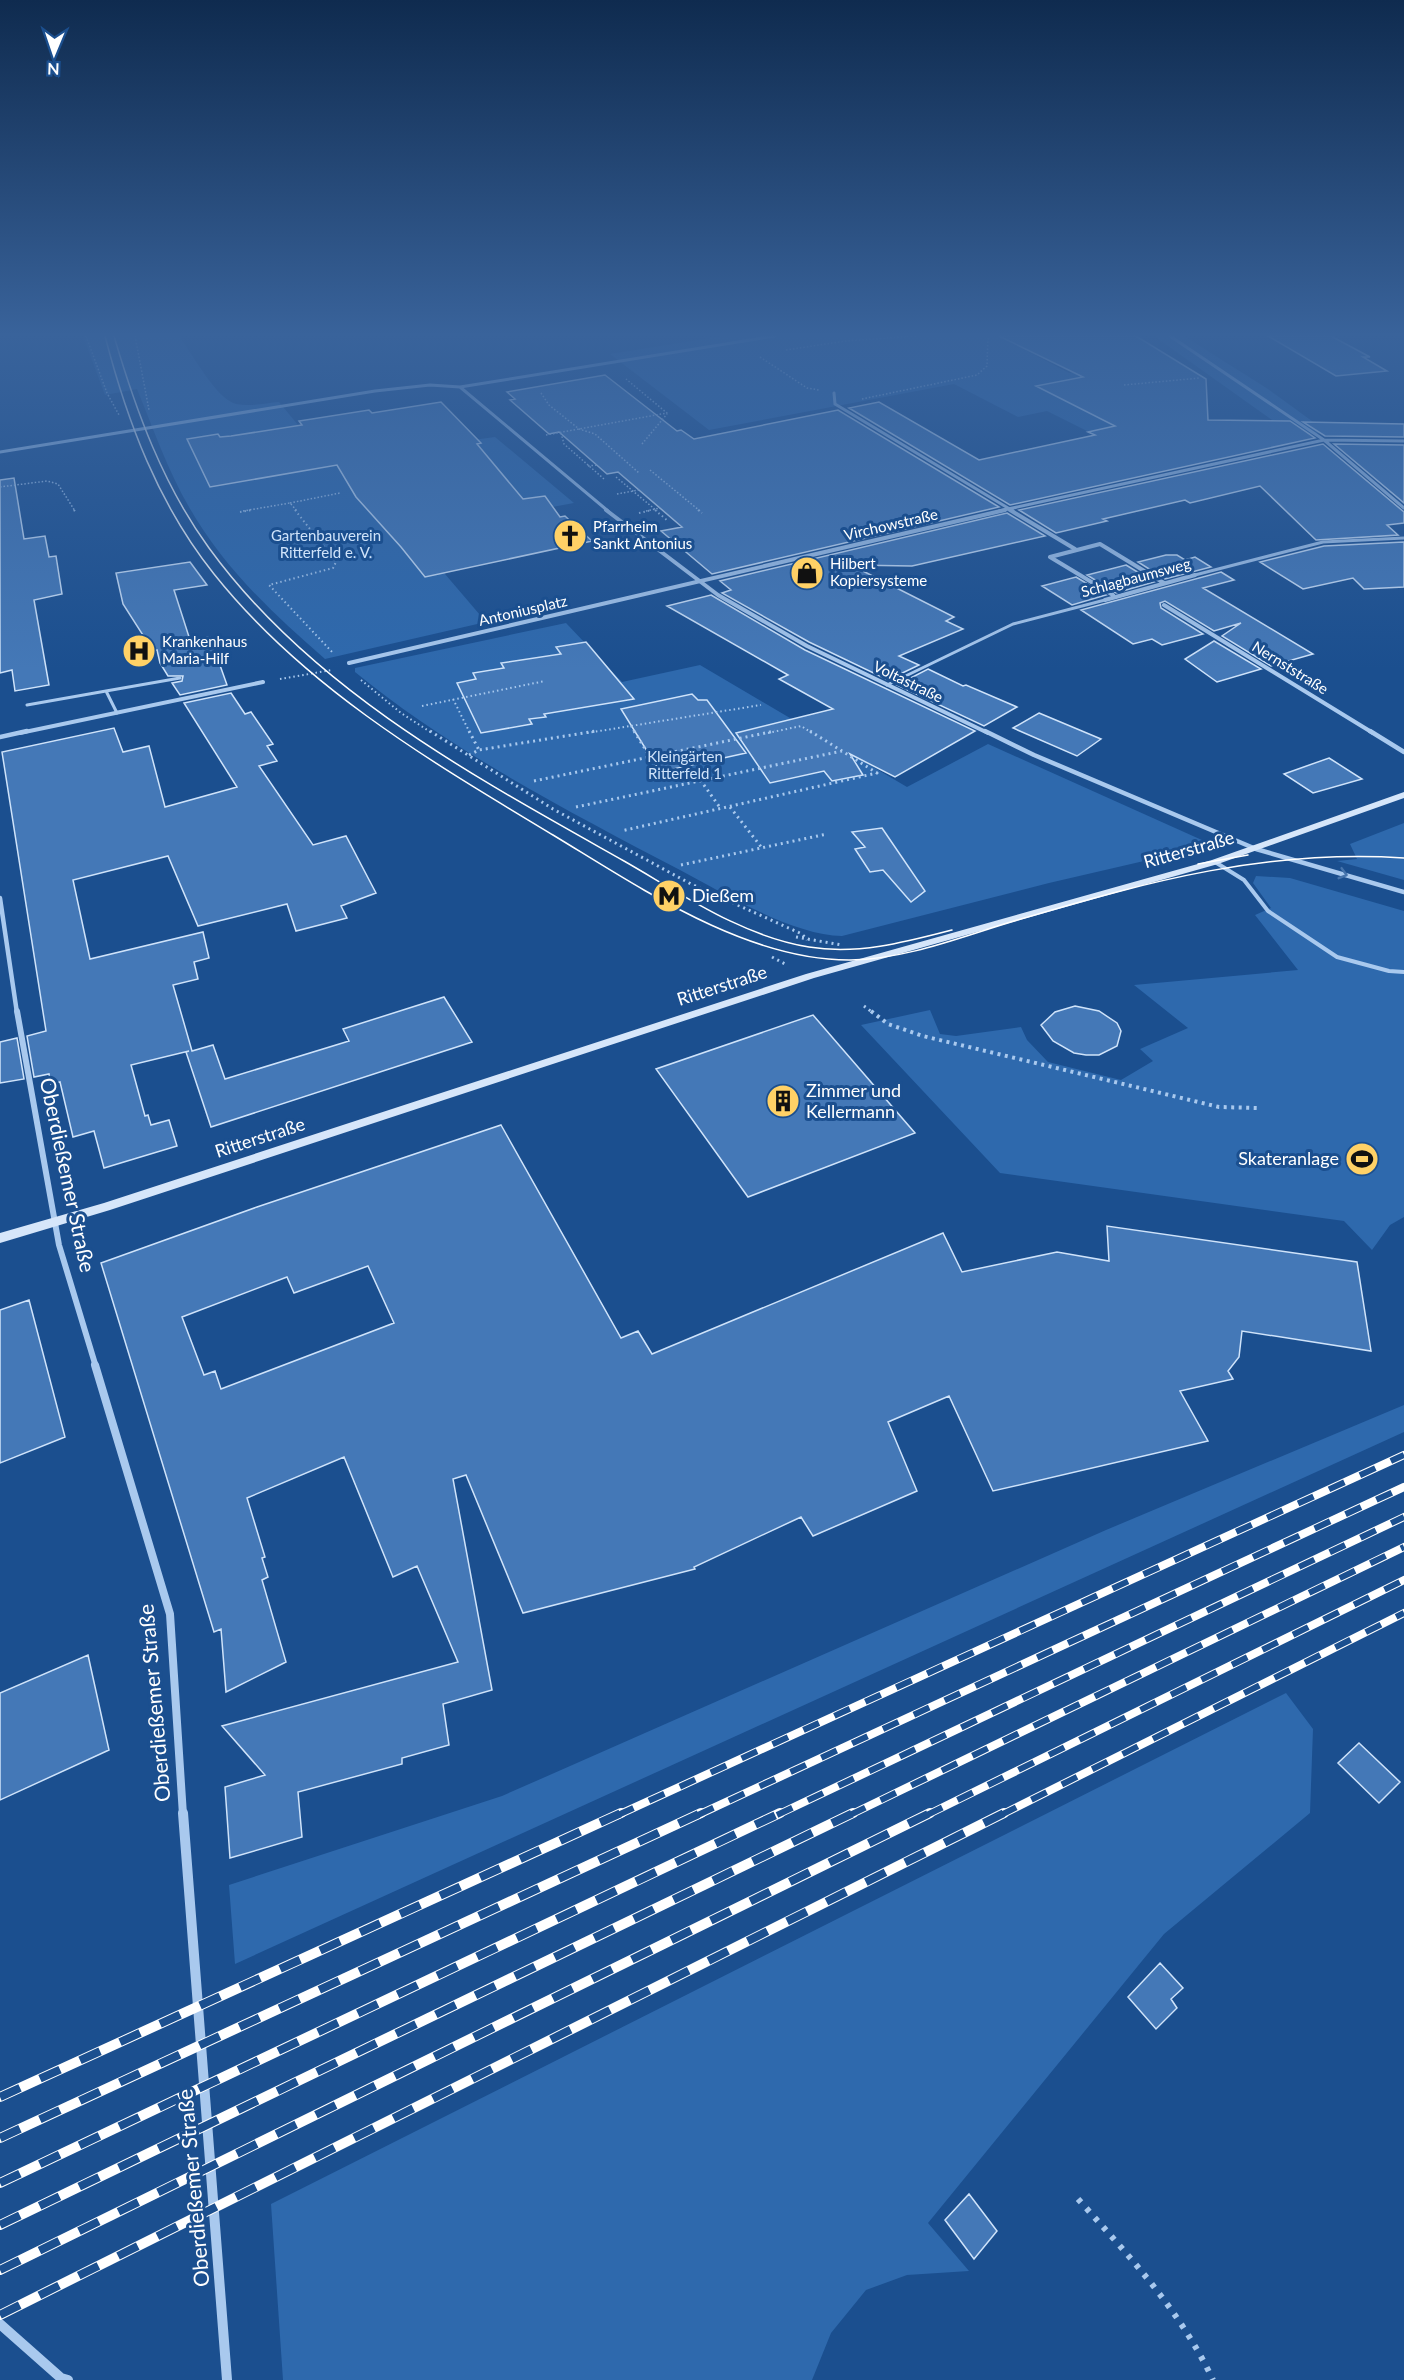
<svg xmlns="http://www.w3.org/2000/svg" width="1404" height="2380" viewBox="0 0 1404 2380" font-family="Lato,sans-serif">
<style>
.green{fill:#2e69ad}
.building{fill:#4478b7;stroke:#cfe3fa;stroke-width:1.5;fill-rule:evenodd}
.lines{fill:none;stroke-linecap:round;stroke-linejoin:round}
.path-far4{stroke:#a9c9ee;stroke-width:1.5;stroke-dasharray:1.5 2;stroke-linecap:butt}
.path-far3{stroke:#a9c9ee;stroke-width:2;stroke-dasharray:1.5 3;stroke-linecap:butt}
.path-far2{stroke:#a9c9ee;stroke-width:3;stroke-dasharray:2 4;stroke-linecap:butt}
.path-far1{stroke:#a9c9ee;stroke-width:4;stroke-dasharray:3 4.5;stroke-linecap:butt}
.path{stroke:#a9c9ee;stroke-width:6;stroke-dasharray:4.5 8;stroke-linecap:butt}
.lane-far1{stroke:#a9c9ee;stroke-width:3}
.lane{stroke:#a9c9ee;stroke-width:4}
.street-far5{stroke:#a9c9ee;stroke-width:3}
.street-far4{stroke:#a9c9ee;stroke-width:4}
.street-far3{stroke:#a9c9ee;stroke-width:4.5}
.street-far2{stroke:#a9c9ee;stroke-width:6}
.street-far1{stroke:#a9c9ee;stroke-width:8}
.street{stroke:#a9c9ee;stroke-width:10}
.secondary{fill:#d6e6fa;fill-rule:evenodd}
.tram{stroke:#fff;stroke-width:1.5}
.rail-far1-casing{stroke:#fff;stroke-width:8}
.rail-casing{stroke:#fff;stroke-width:10}
.rail-far1{stroke:#1b4f8f;stroke-width:6;stroke-dasharray:17;stroke-linecap:butt}
.rail{stroke:#1b4f8f;stroke-width:8;stroke-dasharray:22;stroke-linecap:butt}
.oneway{stroke:#4674ac}
.labels{text-anchor:middle;stroke-width:6;stroke-linejoin:round;paint-order:stroke}
.far-street-label{font-size:15px;fill:#fff;stroke:#1b4f8f}
.far-poi-label{font-size:15px;fill:#fff;stroke:#1b4f8f;text-anchor:start}
.far-park-label{font-size:15px;fill:#cfe3fa;stroke:#1b4f8f}
.street-label{font-size:18px;fill:#fff;stroke:#1b4f8f}
.poi-label{font-size:18px;fill:#fff;stroke:#1b4f8f;text-anchor:start}
.near-street-label{font-size:21px;fill:#fff;stroke:#1b4f8f}
</style>
<rect width="100%" height="100%" fill="#1b4f8f"/>
<path class="green" d="M83,336H179C192,353 216,399 236,404C250,407 265,403 279,402L327,460L495,437L574,503L410,533L486,622L325,659C273,614 223,567 189,507C168,471 153,428 137,389L105,395Z
M724,336H1041L1010,342L1069,373L1091,369L1167,419L1093,434L1047,411L1018,417L954,384L709,430L610,354Z
M1154,336H1184L1268,389L1327,432L1296,437Z
M566,623L622,682L700,665L907,787L988,744L1213,845L1049,883L842,936C792,935 725,894 680,870C568,811 453,752 355,672V668Z
M1404,823V880L1337,861L1357,859L1350,844Z
M1256,876L1290,878L1404,911V1217L1390,1225L1372,1250L1344,1221L1000,1173L861,1025L930,1010L940,1034L956,1036L1021,1027L1027,1040L1048,1062L1121,1080L1153,1061L1140,1049L1188,1028L1134,985L1298,970L1255,915L1271,908L1253,883Z
M1404,1405V1432L235,1964L229,1885L502,1796L1106,1530Z
M1286,1693L1313,1729L1310,1813L1164,1934L928,2223L969,2271L907,2275L866,2290L831,2333L812,2380H283L271,2204Z"/>
<path class="building" d="M999,336H1136L1206,379L1208,420L1290,421L1315,438L1010,505L849,408L879,402L979,460L1095,435L1088,432L1115,426L1036,386L1083,377Z
M1268,336H1331L1370,357H1363L1387,371L1336,376Z
M605,375L677,431L681,430L694,439L838,410L999,507L712,574L661,531L682,527L618,472L607,474L559,432L549,434L510,400L515,399L507,392Z
M441,402L481,443L477,444L523,499L545,496L560,517L565,516L592,541L425,577L401,547L356,497L337,465L210,487L187,439L218,434L220,437L231,436L302,425L299,421L369,410L372,413Z
M1303,422L1404,424V437L1325,436Z
M1323,444L1404,512V523L1387,525L1398,535L1316,540L1260,486L1190,503L1185,500L1103,519L1107,521L1056,533L1019,510Z
M1334,444L1404,445V503Z
M14,478L24,539L45,536L49,557L56,556L62,594L34,600L49,685L15,691L12,670L0,673V480Z
M1007,513L1045,536L912,566L851,565L954,617L946,621L963,629L899,656L919,665L888,680L809,642L722,593L731,590L720,581Z
M1404,542V587L1364,589L1353,578L1303,589L1260,562L1324,546Z
M1166,555H1177L1185,560L1195,557L1211,567L1165,579L1138,562Z
M190,562L207,585L174,590L190,640L210,637L227,685L180,695L172,683L182,681L183,676H168L160,663L157,650L153,651L123,604L116,573Z
M1126,565L1154,582L1116,593L1087,575Z
M1221,572L1234,580L1203,588L1313,654L1271,666L1222,636L1241,623L1214,631L1165,601L1160,603L1161,608L1203,634L1162,645L1152,639L1133,644L1081,610Z
M1076,577L1106,595L1072,605L1042,586Z
M711,595L805,650L975,731L895,777L850,754L863,775L832,781L824,771L770,783L736,733L833,709L779,679L788,675L667,606Z
M1214,641L1261,669L1217,682L1185,659Z
M586,642L634,699L544,714L546,717L529,719L532,724L481,733L457,683L476,679L473,673L504,668L501,663L561,654L556,647Z
M928,669L963,686L966,685L1017,707L984,726L897,685Z
M231,693L245,714L251,712L273,744L267,746L277,761L259,766L313,845L346,836L376,893L341,906L347,918L296,931L287,904L198,926L168,856L73,880L90,959L203,932L209,958L194,962L198,979L173,985L192,1051L213,1045L225,1079L349,1041L343,1029L444,997L472,1042L211,1127L186,1052L189,1051L131,1065L145,1116L148,1115L151,1125L169,1120L177,1146L104,1168L94,1131L73,1137L60,1082L51,1084L49,1074L34,1077L27,1036L46,1031L2,752L114,728L123,752L149,746L165,807L237,787L184,703Z
M692,694L698,700H707L746,753L660,772L621,709Z
M1039,713L1101,739L1077,756L1013,728Z
M1329,758L1362,779L1313,793L1284,774Z
M882,828L925,891L911,902L883,870L870,872L855,849L865,847L852,832Z
M1075,1006L1099,1011L1117,1023L1121,1031L1117,1046L1099,1055H1086L1074,1053L1053,1041L1041,1025L1055,1012Z
M813,1015L915,1133L748,1197L656,1069Z
M17,1038L24,1079L0,1083V1042Z
M501,1125L621,1338L638,1331L652,1354L943,1233L962,1272L1057,1252L1109,1261L1107,1226L1357,1262L1371,1351L1242,1331L1239,1357L1228,1371L1233,1379L1180,1391L1208,1441L993,1491L949,1396L888,1422L917,1491L813,1536L801,1517L694,1567L695,1569L523,1613L466,1475L453,1479L492,1690L443,1704L449,1745L402,1758V1764L298,1792L302,1837L230,1858L225,1787L265,1775L222,1726L458,1662L417,1566L393,1577L344,1457L247,1498L265,1557L262,1558L268,1577L262,1580L286,1662L226,1692L221,1629L214,1632L101,1263L257,1207ZM368,1266L394,1323L221,1389L215,1371L204,1375L182,1317L287,1277L294,1293Z
M29,1300L65,1437L0,1463V1310Z
M88,1655L109,1750L0,1800V1693Z
M1359,1743L1400,1782L1379,1803L1338,1763Z
M1160,1963L1183,1988L1171,1999L1177,2008L1156,2029L1128,1997Z
M969,2194L997,2231L974,2259L945,2220Z"/>
<g class="lines">
<path class="path-far4" d="M86,336L107,393L119,415
M135,336L149,410
M786,350L846,341L916,336
M760,357L807,388L819,390
M1124,385L1200,378
M541,393L549,405L579,429L595,434L639,473
M862,399L977,375L987,366L988,336
M561,433L564,444L604,479
M546,435L667,413L626,379
M642,444L667,414
M588,466L597,465
M650,470L700,511
M616,477L657,511
M0,487L47,481L58,484L75,511
M617,494L639,490
M290,503L340,493
M243,511L290,503L297,511
M646,511L660,508"/>
<path class="path-far3" d="M74,510L76,513
M295,510L336,562L333,568L269,585L333,653
M655,510L668,521
M698,510L702,513
M240,512L252,510
M639,513L652,510
M280,679L332,670
M361,680L401,713L432,733
M453,699L470,733
M422,706L545,681
M631,726L635,733
M587,733L761,705
M768,733L801,726L812,733"/>
<path class="path-far2" d="M430,731L553,809L691,884L802,934L807,940
M469,731L479,750
M634,731L650,757
M810,731L842,751
M669,754L689,764L721,809
M469,755L479,750L596,731
M534,781L775,731
M576,807L842,751L877,773L621,831
M730,807L762,848
M681,865L827,834
M796,937L842,945
M772,957L785,964
M864,1006L873,1013"/>
<path class="path-far1" d="M871,1011L888,1024L923,1036L1219,1107L1258,1108"/>
<path class="path" d="M1078,2199C1129,2256 1180,2310 1213,2380"/>
<path class="lane-far1" d="M1195,575L1323,542L1404,538
M887,685L1013,624L1105,600
M27,705L106,691
M117,713L106,691L180,678"/>
<path class="lane" d="M1215,862L1244,880L1268,911L1337,957L1389,971L1404,972"/>
<path class="street-far5" d="M1170,336L1324,440L1404,508
M460,387L608,511
M834,393L835,404L1013,511
M0,452L375,391L430,385L460,387L775,336
M999,511L1324,440L1404,441"/>
<path class="street-far4" d="M606,510L718,595L807,646L988,733
M1010,510L1075,549
M1113,595L1050,557L1100,544L1164,583
M1105,600L1195,575
M1164,605L1373,733
M349,663L1005,510
M20,733L263,682"/>
<path class="street-far3" d="M985,731L1034,755L1256,849L1404,892
M1370,731L1404,752
M0,737L27,731
M0,898L17,1013"/>
<path class="street-far2" d="M17,1011L59,1245L96,1367"/>
<path class="street-far1" d="M95,1365L170,1614L183,1815"/>
<path class="street" d="M183,1813L227,2380
M0,2324L61,2378L68,2380"/>
<path class="secondary" d="M1404,792V798L1218,864L814,978L110,1210L0,1243V1233L104,1203L806,974L1212,860Z"/>
<path class="tram" d="M105,336C127,421 158,504 214,574C304,687 430,761 553,835C639,887 746,961 851,960C909,959 965,935 1021,919C1150,881 1267,849 1404,858
M114,336C136,411 163,485 209,548C312,690 475,777 624,861C682,894 741,936 809,947C858,955 906,942 952,930
M1198,864L1248,855"/>
<defs>
<path id="rail-far1" d="M618,1815L1404,1455
M698,1815L1404,1487
M777,1815L1404,1517
M850,1815L1404,1547
M927,1815L1404,1580
M1001,1815L1404,1613"/>
<path id="rail" d="M0,2097L621,1813
M0,2138L701,1813
M0,2183L780,1813
M0,2225L853,1813
M0,2270L930,1813
M0,2315L1004,1813"/>
</defs>
<use href="#rail-far1" class="rail-far1-casing"/>
<use href="#rail" class="rail-casing"/>
<use href="#rail-far1" class="rail-far1"/>
<use href="#rail" class="rail"/>
</g>
<defs><path id="oneway-chevron" d="M-2-3.5L2.5 0L-2 3.5" fill="none" stroke-width="1.6" stroke-linecap="round" stroke-linejoin="round" transform="scale(1.5)"/></defs>
<use class="oneway" href="#oneway-chevron" transform="translate(1343 874) rotate(16)"/>
<linearGradient id="sky" x2="0" y2="1"><stop stop-color="#0f2b4f"/><stop offset="0.5" stop-color="#39639b"/><stop offset="1" stop-color="#39639b" stop-opacity="0"/></linearGradient>
<rect width="1404" height="669" fill="url(#sky)"/>
<defs>
<symbol id="church-disc" viewBox="-11 -11 22 22"><circle r="9.5" fill="#ffd166" stroke="#1b4f8f"/><path d="M-1.2-6h2.4v3.5h3.3v2.4h-3.3V6h-2.4V-.1h-3.3v-2.4h3.3Z" fill="#111"/></symbol>
<symbol id="shop-disc" viewBox="-11 -11 22 22"><circle r="9.5" fill="#ffd166" stroke="#1b4f8f"/><path d="M-5-2.5h2.3a2.7 3.5 0 0 1 5.4 0H5L5.5 6h-11ZM-1.5-2.5h3a1.5 2.3 0 0 0-3 0Z" fill="#111"/></symbol>
<symbol id="hospital-disc" viewBox="-11 -11 22 22"><circle r="9.5" fill="#ffd166" stroke="#1b4f8f"/><path d="M-5-5h3v3.5h4V-5h3V5h-3V1.5h-4V5h-3Z" fill="#111"/></symbol>
<symbol id="metro-disc" viewBox="-11 -11 22 22"><circle r="9.5" fill="#ffd166" stroke="#1b4f8f"/><path d="M-5.5 5V-5H-3L0 0L3-5H5.5V5H3V-.5L0 4L-3-.5V5Z" fill="#111"/></symbol>
<symbol id="building-disc" viewBox="-11 -11 22 22"><circle r="9.5" fill="#ffd166" stroke="#1b4f8f"/><path d="M-4-6H4V6H1V3H-1V6H-4ZM-2.5-4.3h1.7v1.8h-1.7ZM.8-4.3h1.7v1.8H.8ZM-2.5-1h1.7V.8h-1.7ZM.8-1h1.7V.8H.8Z" fill="#111"/></symbol>
<symbol id="stadium-disc" viewBox="-11 -11 22 22"><circle r="9.5" fill="#ffd166" stroke="#1b4f8f"/><path d="M0-5a6.5 5 0 1 0 0 10a6.5 5 0 1 0 0-10ZM-3.5-1.8h7v3.6h-7Z" fill="#111"/></symbol>
</defs>
<g fill-rule="evenodd">
<use href="#church-disc" x="551" y="517" width="38" height="38"/>
<use href="#shop-disc" x="788" y="554" width="38" height="38"/>
<use href="#hospital-disc" x="120" y="632" width="38" height="38"/>
<use href="#metro-disc" x="650" y="877" width="38" height="38"/>
<use href="#building-disc" x="764" y="1082" width="38" height="38"/>
<use href="#stadium-disc" x="1343" y="1140" width="38" height="38"/>
</g>
<g class="labels">
<g class="far-street-label">
<text transform="translate(891 525) rotate(-13)" y="5">Virchowstraße</text>
<text transform="translate(1136 578) rotate(-15)" y="5">Schlagbaumsweg</text>
<text transform="translate(523 611) rotate(-13)" y="5">Antoniusplatz</text>
<text transform="translate(1290 668) rotate(32)" y="5">Nernststraße</text>
<text transform="translate(908 682) rotate(26)" y="5">Voltastraße</text>
</g>
<g class="far-poi-label">
<text x="593" y="532">Pfarrheim<tspan x="593" dy="17">Sankt Antonius</tspan></text>
<text x="830" y="569">Hilbert<tspan x="830" dy="17">Kopiersysteme</tspan></text>
<text x="162" y="647">Krankenhaus<tspan x="162" dy="17">Maria-Hilf</tspan></text>
</g>
<g class="far-park-label">
<text x="326" y="541">Gartenbauverein<tspan x="326" dy="17">Ritterfeld e. V.</tspan></text>
<text x="685" y="762">Kleingärten<tspan x="685" dy="17">Ritterfeld 1</tspan></text>
</g>
<g class="street-label">
<text transform="translate(1189 850) rotate(-16)" y="6">Ritterstraße</text>
<text transform="translate(722 986) rotate(-18)" y="6">Ritterstraße</text>
<text transform="translate(260 1138) rotate(-18)" y="6">Ritterstraße</text>
</g>
<g class="poi-label">
<text x="692" y="902">Dießem</text>
<text x="806" y="1097">Zimmer und<tspan x="806" dy="21">Kellermann</tspan></text>
<text x="1339" y="1165" text-anchor="end">Skateranlage</text>
</g>
<g class="near-street-label">
<text transform="translate(67 1175) rotate(78)" y="7">Oberdießemer Straße</text>
<text transform="translate(155 1703) rotate(-95)" y="7">Oberdießemer Straße</text>
<text transform="translate(194 2188) rotate(-95)" y="7">Oberdießemer Straße</text>
</g>
</g>
<g transform="translate(54 54) rotate(182)" stroke="#1b4f8f" stroke-width="4.5" paint-order="stroke">
<path d="M0-4.5L10 22L0 15L-10 22Z" fill="#ffffff"/>
<text y="-9" font-size="16" font-weight="bold" text-anchor="middle" fill="#ffffff">N</text>
</g>
</svg>
